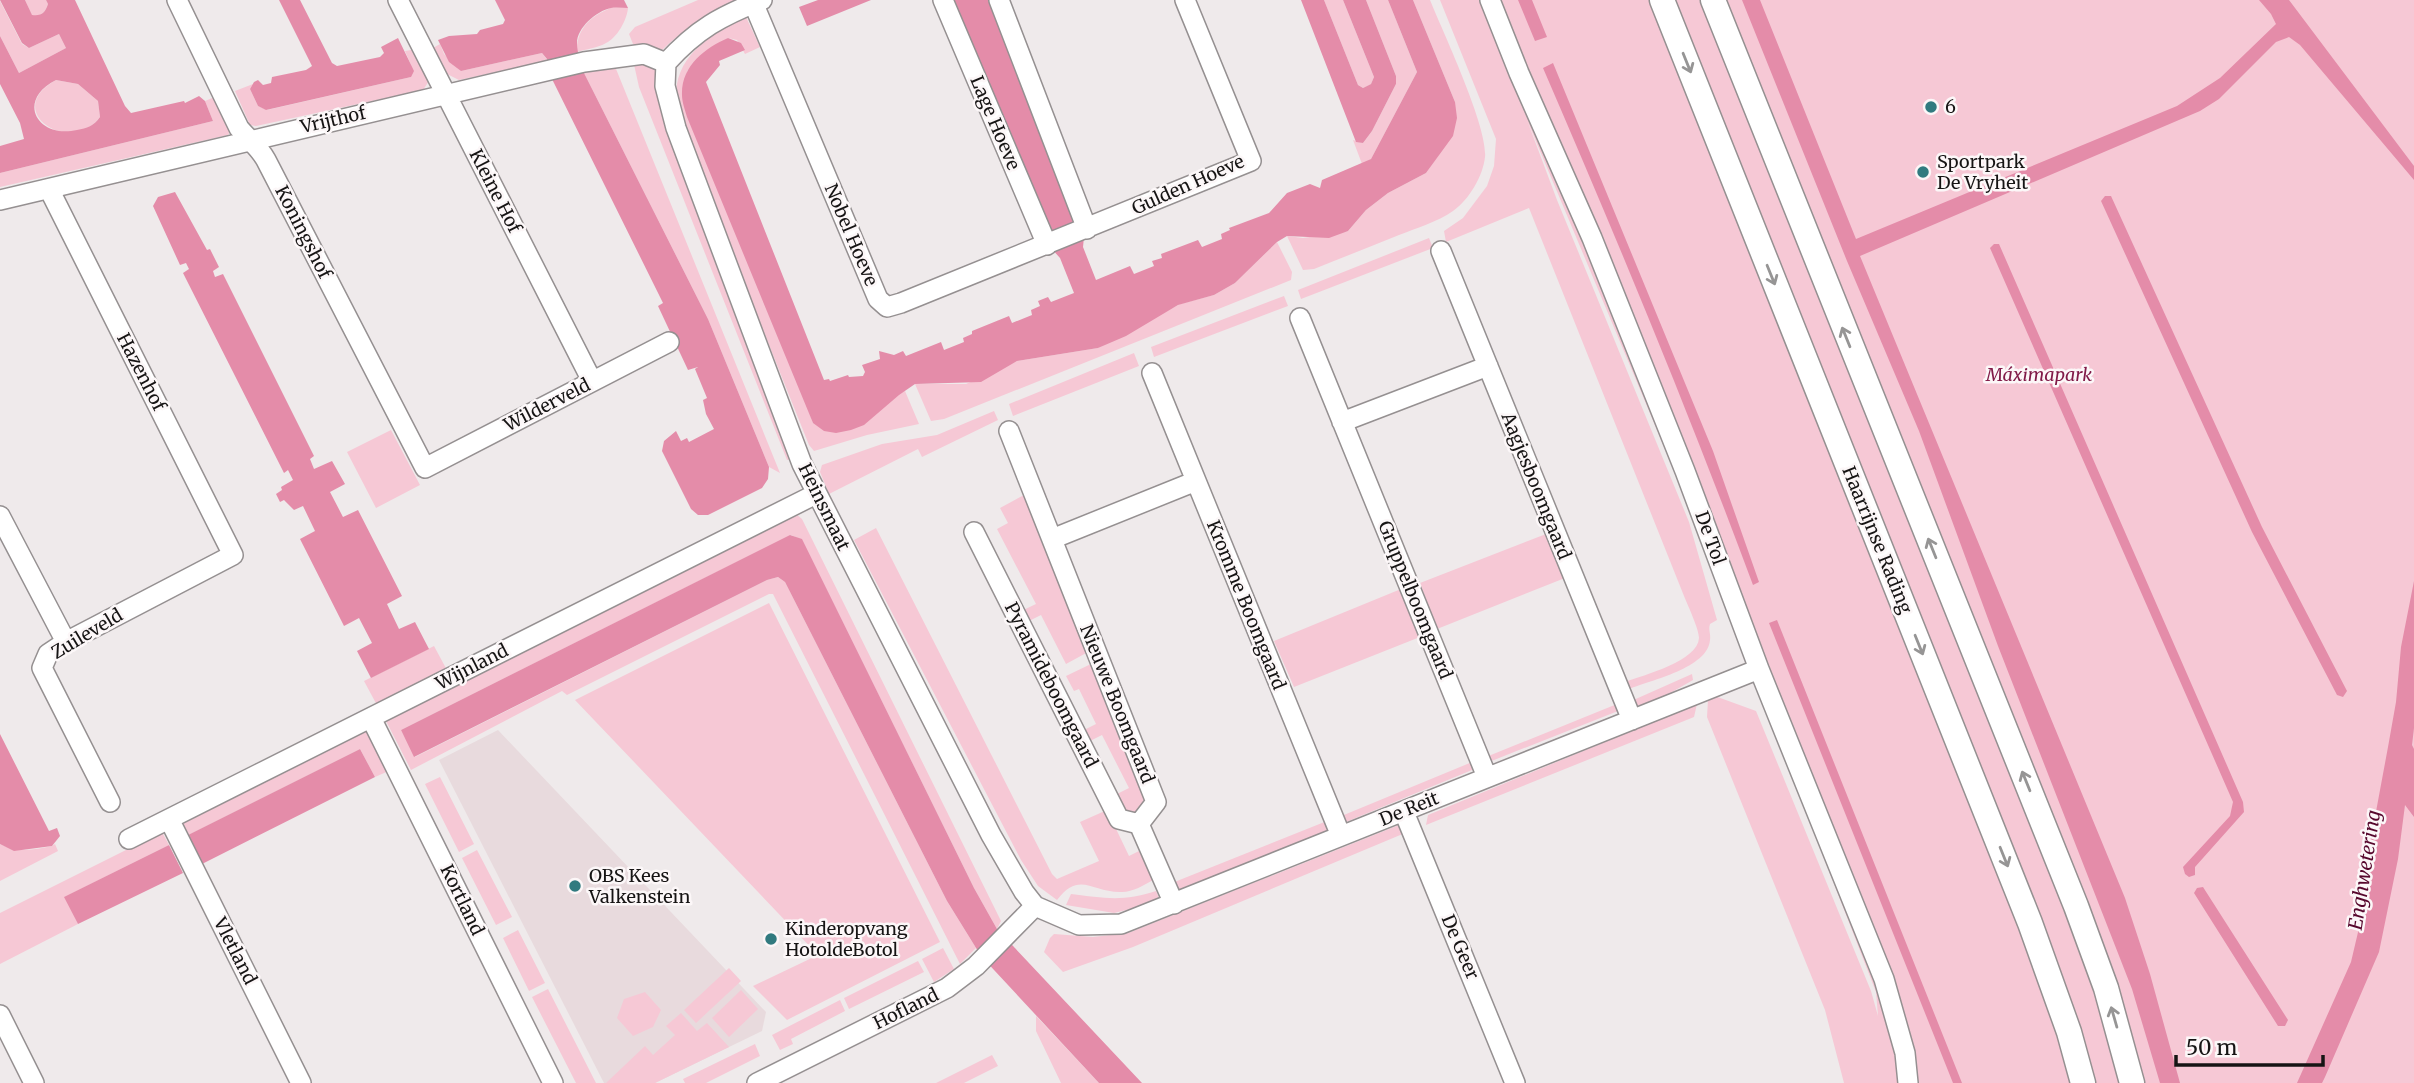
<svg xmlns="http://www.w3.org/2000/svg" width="2414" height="1083" viewBox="0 0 2414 1083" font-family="Merriweather,serif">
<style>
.built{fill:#e8dadd}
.green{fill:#f6c8d5}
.water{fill:#e48ca9;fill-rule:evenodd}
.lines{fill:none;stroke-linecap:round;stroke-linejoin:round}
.minor-casing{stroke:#959091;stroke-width:22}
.major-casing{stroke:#959091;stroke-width:27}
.minor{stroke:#fff;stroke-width:19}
.major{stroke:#fff;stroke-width:24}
.oneway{stroke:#969595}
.poi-dot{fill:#317a7f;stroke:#fcf7f8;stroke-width:2.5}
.labels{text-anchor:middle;stroke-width:5;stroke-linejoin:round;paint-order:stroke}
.poi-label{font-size:18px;fill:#161414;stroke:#fcf7f8;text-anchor:start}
.street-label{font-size:18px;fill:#161414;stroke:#fcf7f8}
.park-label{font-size:18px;font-style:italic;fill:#811a48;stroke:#fcf7f8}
.water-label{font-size:19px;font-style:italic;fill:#57072d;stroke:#fcf7f8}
</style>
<rect width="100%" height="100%" fill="#efeaeb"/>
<path class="built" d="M498,730L766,1012L762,1031L655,1083H604L439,760Z"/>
<path class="green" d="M25,0H46L48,4C45,13 42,16 32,16Z
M698,0H737C708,14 683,29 660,52L655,47L633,44L629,34L635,27Z
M1324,0H1343L1374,77L1371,84L1363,88L1358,85Z
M1366,0H1388L1417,72L1371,159L1362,164L1353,140L1363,143L1372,131L1396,84V76Z
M1413,0H1430C1443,32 1488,127 1485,157C1483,176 1469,200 1453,211C1437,222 1417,228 1399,235C1371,246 1342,258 1314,269L1303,270L1287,236L1303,238L1348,231L1366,210L1388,193L1426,173L1438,156L1455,102Z
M1440,0H2414V1083H1844L1825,1010L1707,717L1708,700L1712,695L1756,711L1871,991L1878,1016L1876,992L1670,461L1527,120L1557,200L1689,522L1717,620L1710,624C1708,630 1711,634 1710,640C1708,668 1651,680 1629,689L1625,682C1644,675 1698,661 1699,638C1699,629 1688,606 1684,596L1529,208L1446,242L1444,231L1463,218L1487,186L1494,166L1496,139Z
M0,1L22,44L29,48L59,34L66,48L19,73L0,36Z
M613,7L628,8C627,20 617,38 606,43C598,48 586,49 577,52C576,28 592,15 613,7Z
M746,17L760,47L745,54L737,40L728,38L687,71L813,423L905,391L919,424L867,435L814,451L809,445L681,125C679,115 675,103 676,93C678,52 714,33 746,17Z
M440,44L444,54L461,71L542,53L548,61L459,80L445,73L433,48Z
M417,49L429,81L423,90L256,126L250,125L235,91L253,84L250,89L258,106L267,110L411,77V65L405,51Z
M633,60L656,69L659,93L794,458L787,460L639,87Z
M614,64L780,473L769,467L708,319L583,71Z
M56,80L78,84L98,101L100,117C71,157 0,111 56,80Z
M217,96L231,130L228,135L0,187V173L213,121L205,101Z
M1429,238L1433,248L1301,299L1298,290Z
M1277,242L1292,272L1291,280L944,419L931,421L915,384H966L1017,361L1098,348L1180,304L1214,295L1235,283Z
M1284,296L1288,306L1154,357L1151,347Z
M1134,353L1139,366L1013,416L1009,404Z
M994,411L998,420L922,457L918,449L829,494L820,472L822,465L882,444L937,435Z
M391,430L420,485L376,508L347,452Z
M1024,495L1088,652L1066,664L1041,615L1021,625L1015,614L1036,604L997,529L1008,523L1000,508Z
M795,513L802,519L1001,921L997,929L974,888L802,540L791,535L401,730L415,757L767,580L778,577L785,582L947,901L976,948L960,964L773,594H769L567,695L562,691L411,770L385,719Z
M876,528L1052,874L1057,879L1099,861L1080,822L1107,810L1129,856L1139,851L1153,880C1144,885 1133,892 1122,892C1092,893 1080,870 1057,900L1038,886L1021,860L854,540Z
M1546,534L1565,578L1437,629L1420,583Z
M1401,589L1420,637L1294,687L1274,641Z
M769,603L940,942L787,1020L753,986L818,955L575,700Z
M434,646L448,672L378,707L364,681Z
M1093,663L1146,793L1140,810L1134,814L1120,810L1113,796L1129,788L1102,735L1082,745L1076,734L1096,724L1079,689L1074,691L1066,676Z
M1692,674L1693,680L1651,704L1640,706L1629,702Z
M1617,704L1620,707L1618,711L1494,760L1488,762L1486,757Z
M1697,704L1694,717L1426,825L1428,815Z
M368,727L391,770L375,777L360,749L188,835L180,822Z
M1477,760V764L1472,770L1346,822L1340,821L1339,817Z
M440,777L474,844L459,852L425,784Z
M1327,821L1329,827L1325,832L1181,889L1173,888L1172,883Z
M1399,825L1405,833L1133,947L1063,972L1044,952L1050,938L1054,934L1093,937L1128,933Z
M162,832L169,845L65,897L78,924L0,964V913Z
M0,844C18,853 33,850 52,846L55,844L58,851L0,881Z
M477,850L512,917L496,925L462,858Z
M1156,891L1159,898L1155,903L1114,913L1066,905L1071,894C1103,898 1124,902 1156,891Z
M518,930L545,983L529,991L503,938Z
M943,948L954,969L934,982L922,959Z
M918,961L924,972L849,1009L844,998Z
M729,968L741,981L696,1023L684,1010Z
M548,989L596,1083H576L532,997Z
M741,990L758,1009L729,1037L712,1018Z
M645,992L661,1010L653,1027L633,1036L617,1018L624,999Z
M840,1000L845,1011L791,1039L793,1044L780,1050L772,1035Z
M681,1013L697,1031L707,1023L729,1047L655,1083H606L645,1046L653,1055L675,1035L666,1026Z
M1036,1016L1099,1083H1061L1036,1031Z
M755,1044L760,1056L706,1083H685L683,1079Z
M992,1055L998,1066L964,1083H936Z"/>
<path class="water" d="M0,0H25L32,15C42,16 45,13 48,4L46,0H75L125,106L131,113L184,101L185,103L199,96L205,101L213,121L0,173V146L24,139L20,123L0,84V36L19,73L66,48L59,34L29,48L22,43ZM56,80L78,84L98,101L100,117C94,126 87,128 77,130C38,139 15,101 56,80Z
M279,0H300L332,63L337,66L380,57L384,53L381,47L398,38L414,71L411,77L266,110L258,106L250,89L254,82L258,80L263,85L271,83L272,77L306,70L312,66Z
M495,0H624L628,8C622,8 616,7 611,8C596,11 577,28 577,43C577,53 581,62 583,71L708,319L769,467L768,479L762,488L708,515H698L691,509L662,451L664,441L676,431L681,441L687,438L689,442L714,429L706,414L703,400L707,398L695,369L698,367L688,370L658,306L663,303L552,79L547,59L542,53L461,71L449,62L438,40L449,36L477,34L480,30L503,24L505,20Z
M818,0H871L807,26L799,7Z
M954,0H988L1084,237L1083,247L1096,280L1130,266L1134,274L1154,266L1152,261L1162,258L1161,254L1198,240L1202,247L1222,239L1221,234L1230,230L1229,228L1269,213L1287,193L1310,184L1320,188L1322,180L1371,159L1417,72L1388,0H1413L1455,102L1457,118L1453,136L1426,173L1388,193L1366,210L1348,231L1329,238L1287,236L1277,242L1235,283L1214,295L1178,305L1126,336L1098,348L1017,361L981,382L915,384L899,395L864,425L851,430L836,433L824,431L813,423L687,117C685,110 682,102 682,95C681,66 705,48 728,38L741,43L745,50L719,61L720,65L706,82L824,380L829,379L830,381L848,375L849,377L863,376L865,372L862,365L880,359L879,351L894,355L903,351L906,356L941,342L944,350L964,342L963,338L972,334V331L1009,316L1012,323L1032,315L1031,310L1040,306L1038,301L1048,297L1051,302L1074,293L1060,258L1051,248Z
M1301,0H1324L1358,85L1363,88L1371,84L1374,77L1343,0H1366L1396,76V84L1372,131L1363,143L1356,142Z
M1518,0H1532L1547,37L1535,41Z
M1742,0H1760L1856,239L2177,106L2220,78L2276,24L2271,14L2259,0H2289L2414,166V180L2300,45L2289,37L2276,42L2219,99L2200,111L1860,256L2125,898L2150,974L2180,1083H2160L2132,989L1998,646L1919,431L1847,261Z
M1553,63L1713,451L1759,582L1753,585C1688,410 1617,239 1543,68Z
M175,192L207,250L210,249L219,267L213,271L215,277L223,274L314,456L310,459L314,469L332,461L345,484L330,492L343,517L358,510L402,596L387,604L399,629L415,622L429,649L371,678L357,651L372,643L359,618L344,626L300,539L315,531L303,506L294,510L284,500L280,502L276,494L282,490L281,487L293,480L288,470L284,473L183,273L189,269L186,263L180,265L153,206L158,197Z
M2105,196H2111L2262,527L2347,691L2343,697L2337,695L2252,532L2101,201Z
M1994,244H1999L2243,802L2244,812L2195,867V875L2189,877L2185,874L2183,867L2230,816L2233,802L1990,248Z
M790,535L802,539L974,888L997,929L1142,1083H1099L981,956L947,901L785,582L778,577L767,580L414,757L401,730Z
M2414,581V728L2412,745L2414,749V817L2405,805L2398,859L2379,952L2325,1077L2322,1083H2297L2351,962L2363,911L2370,844L2388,747L2396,702L2401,647Z
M1777,620L1962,1083H1953L1769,623Z
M0,734L49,831L57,828L60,836L52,846L14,851L0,844Z
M360,749L375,777L202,864L188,835Z
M169,845L183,873L78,924L64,897Z
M2203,887L2288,1020L2285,1026H2278L2194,893L2197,888Z"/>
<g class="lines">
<defs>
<path id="minor" d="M177,0L239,128C248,139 259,147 266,160L425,468L669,342
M398,0L592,381
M752,0L878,299L887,307L901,303L1251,161L1185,0
M943,0L1047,245
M999,0L1087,229
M1490,0L1519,73L1592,238L1685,471L1759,669L1884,979L1905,1053L1908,1083
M666,63L665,86L676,128L802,464L991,835L1024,892L1035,906L1079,925L1121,924L1759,669
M666,63C697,29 721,16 762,0
M49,189L233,555L66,642L48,654L42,668L110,802
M0,200L584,62L644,54L666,63
M1441,251L1632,720
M1300,318L1487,777
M1152,373L1341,836
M1342,422L1488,366
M1009,431L1156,802L1139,824L1174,904
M0,516L66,642
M974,532L1119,819L1139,824
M1052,539L1196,481
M371,718L553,1083
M1404,812L1515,1083
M169,819L301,1083
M129,839L816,494
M0,1015L34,1083
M757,1083L947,988L976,966L1035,906"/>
<path id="major" d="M1662,0L2030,923L2069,1032L2083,1083
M1713,0L2076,906L2106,988L2132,1083"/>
</defs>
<use href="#minor" class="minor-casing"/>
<use href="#major" class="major-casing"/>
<use href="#minor" class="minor"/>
<use href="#major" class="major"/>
</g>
<defs><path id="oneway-shaft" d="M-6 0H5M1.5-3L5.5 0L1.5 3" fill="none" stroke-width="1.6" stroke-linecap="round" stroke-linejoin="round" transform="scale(1.75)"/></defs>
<g class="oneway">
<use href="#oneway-shaft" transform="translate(1687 63) rotate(68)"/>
<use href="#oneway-shaft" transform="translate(1771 275) rotate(68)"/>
<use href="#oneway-shaft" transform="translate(1846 337) rotate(-112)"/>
<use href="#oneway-shaft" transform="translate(1932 548) rotate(-112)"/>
<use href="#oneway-shaft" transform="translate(1919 645) rotate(68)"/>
<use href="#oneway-shaft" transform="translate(2026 781) rotate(-112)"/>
<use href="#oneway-shaft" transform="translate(2004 857) rotate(68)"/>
<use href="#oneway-shaft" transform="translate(2114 1017) rotate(-106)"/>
</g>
<g class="poi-dot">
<circle cx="1931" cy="107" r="7"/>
<circle cx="1923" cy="172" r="7"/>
<circle cx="575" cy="886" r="7"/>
<circle cx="771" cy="939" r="7"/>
</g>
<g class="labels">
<g class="poi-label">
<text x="1945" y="113">6</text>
<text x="1937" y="168">Sportpark<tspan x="1937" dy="21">De Vryheit</tspan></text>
<text x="589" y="882">OBS Kees<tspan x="589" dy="21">Valkenstein</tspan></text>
<text x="785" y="935">Kinderopvang<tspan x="785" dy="21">HotoldeBotol</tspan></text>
</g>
<g class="street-label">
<text transform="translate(333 120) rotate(-13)" y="6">Vrijthof</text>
<text transform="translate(995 123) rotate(67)" y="6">Lage Hoeve</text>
<text transform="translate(1188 185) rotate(-24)" y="6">Gulden Hoeve</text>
<text transform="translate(495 191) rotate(63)" y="6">Kleine Hof</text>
<text transform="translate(303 232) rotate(63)" y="6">Koningshof</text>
<text transform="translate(851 235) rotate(67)" y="6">Nobel Hoeve</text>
<text transform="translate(141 372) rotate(63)" y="6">Hazenhof</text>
<text transform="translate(547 405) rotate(-27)" y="6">Wilderveld</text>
<text transform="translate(1536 486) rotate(68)" y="6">Aagjesboomgaard</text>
<text transform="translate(824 507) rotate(64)" y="6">Heinsmaat</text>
<text transform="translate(1710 538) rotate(70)" y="6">De Tol</text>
<text transform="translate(1877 540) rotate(68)" y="6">Haarrijnse Rading</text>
<text transform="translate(1415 600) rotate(68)" y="6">Gruppelboomgaard</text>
<text transform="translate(1246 605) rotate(68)" y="6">Kromme Boomgaard</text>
<text transform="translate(87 634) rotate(-31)" y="6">Zuileveld</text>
<text transform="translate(472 667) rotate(-27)" y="6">Wijnland</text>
<text transform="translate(1051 685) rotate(63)" y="6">Pyramideboomgaard</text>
<text transform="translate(1117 704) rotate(68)" y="6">Nieuwe Boomgaard</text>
<text transform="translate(1409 809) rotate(-22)" y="6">De Reit</text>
<text transform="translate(462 900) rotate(64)" y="6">Kortland</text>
<text transform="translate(1460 947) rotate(67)" y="6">De Geer</text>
<text transform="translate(235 951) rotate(63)" y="6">Vletland</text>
<text transform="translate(906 1009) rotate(-26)" y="6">Hofland</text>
</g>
<g class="park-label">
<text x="2039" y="381">Máximapark</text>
</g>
<g class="water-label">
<text transform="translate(2364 870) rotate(-81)" y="7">Enghwetering</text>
</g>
</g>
<path d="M2176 1055v10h147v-10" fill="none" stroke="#161414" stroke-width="3.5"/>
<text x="2186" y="1055" font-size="21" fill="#161414" stroke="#fcf7f8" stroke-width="5" paint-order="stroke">50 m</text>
</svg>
